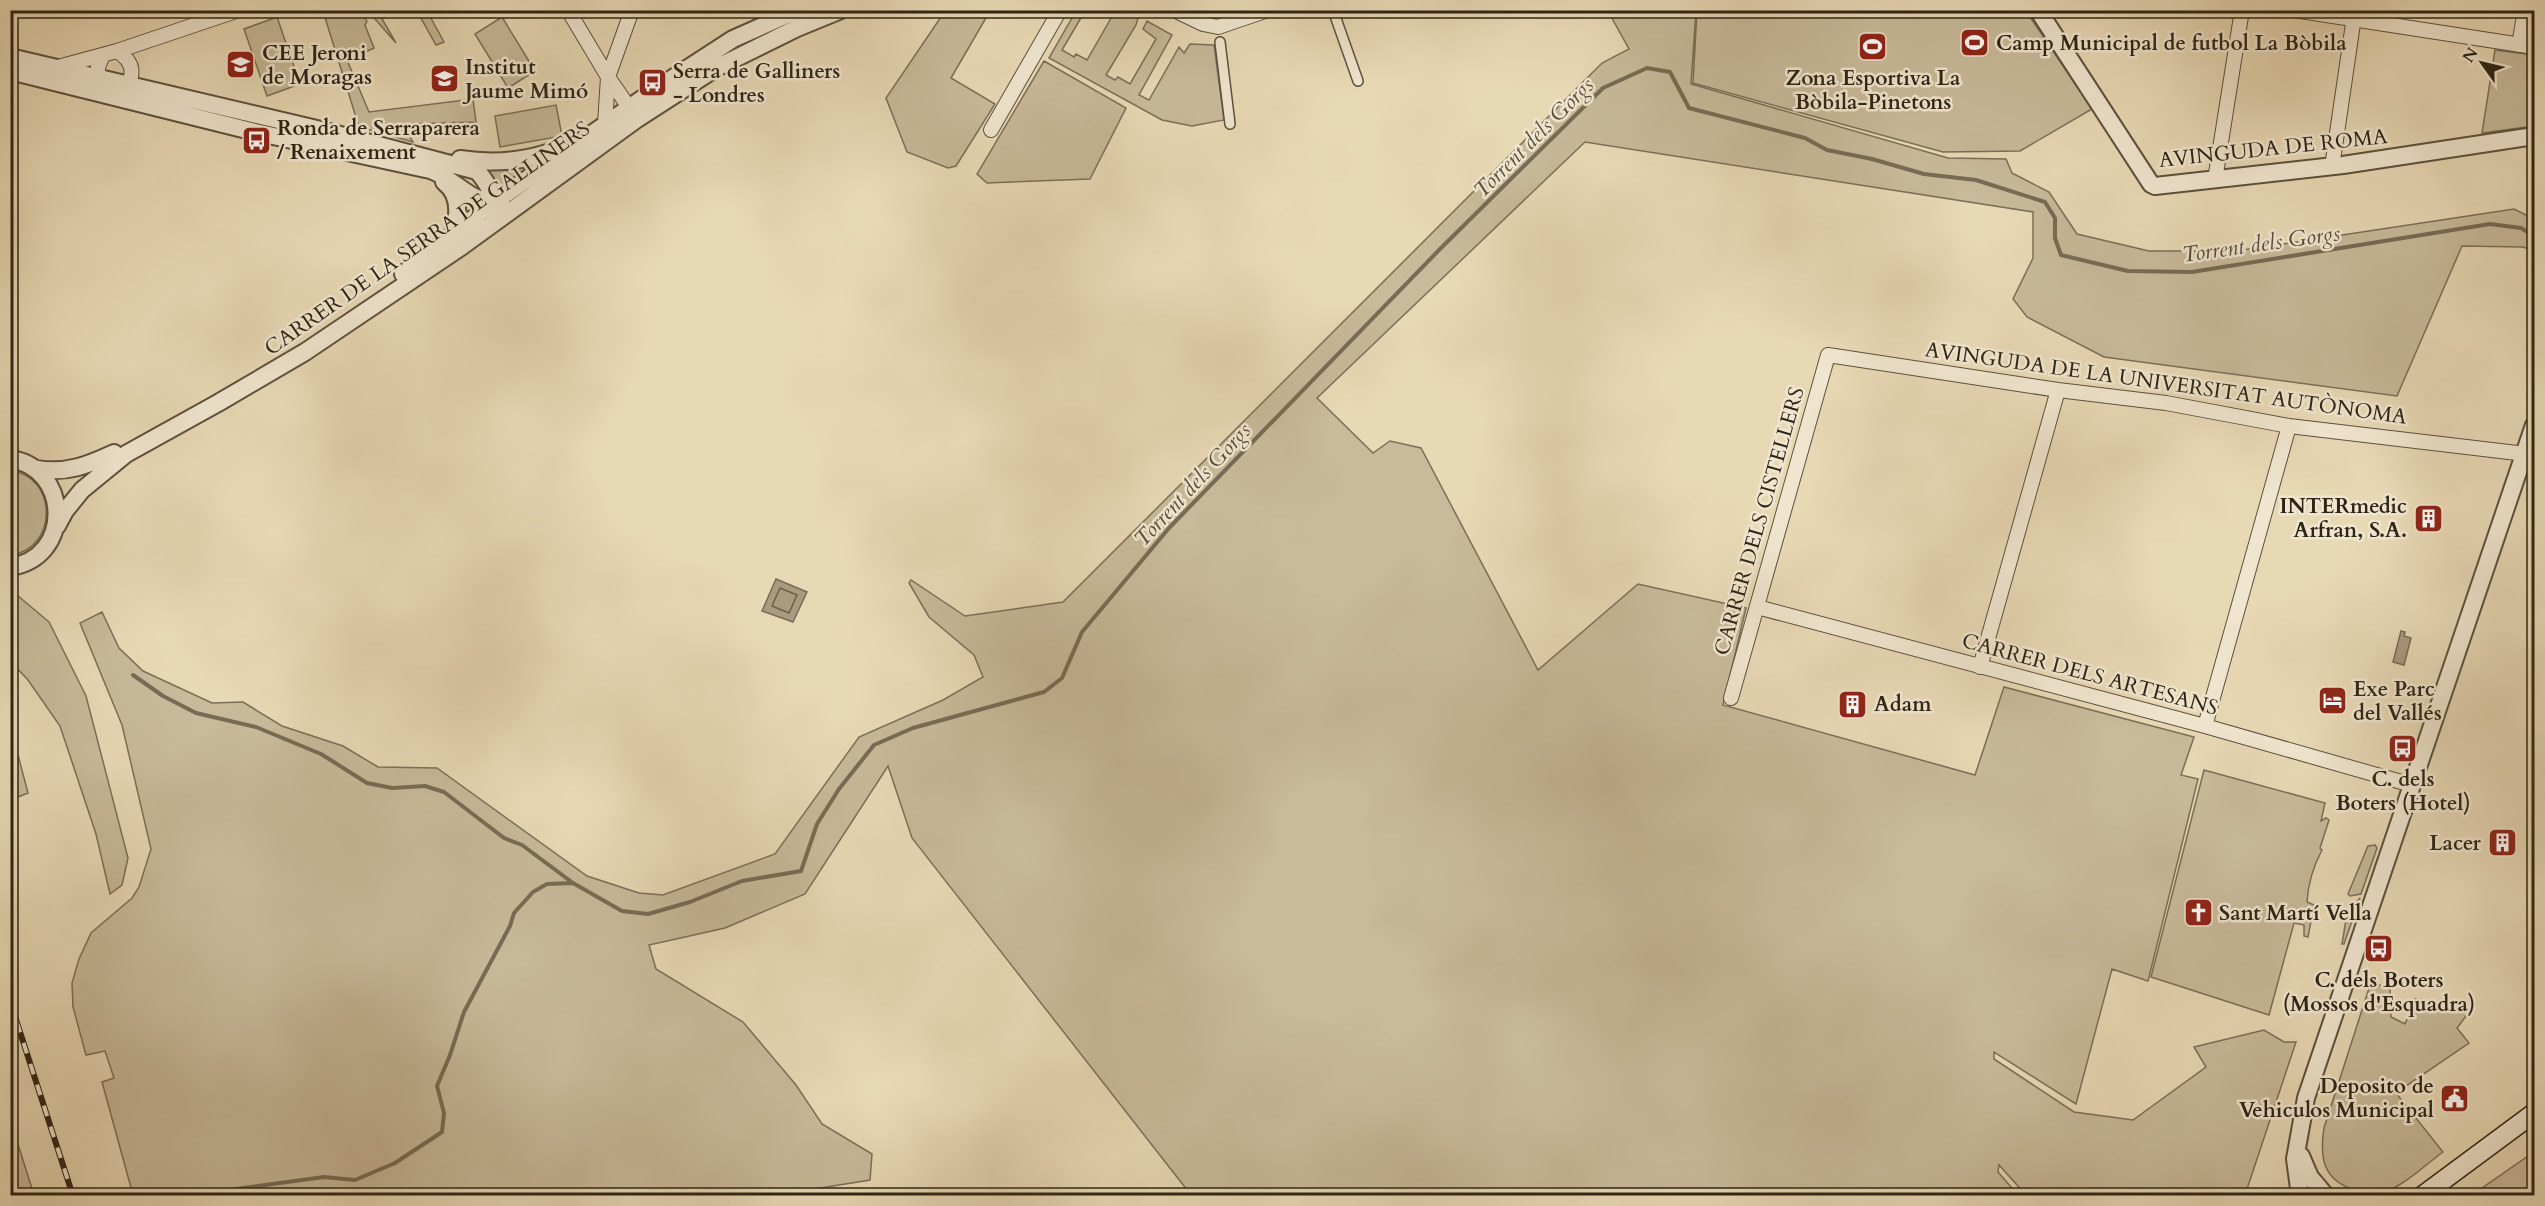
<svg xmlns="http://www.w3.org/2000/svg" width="2545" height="1206" viewBox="0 0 2545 1206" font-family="Cardo,serif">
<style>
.green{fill:#c8ba9a;stroke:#7b6f58;stroke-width:1.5}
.water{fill:#a99b7f;stroke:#786b55;stroke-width:1.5}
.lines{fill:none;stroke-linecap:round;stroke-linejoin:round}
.shore{stroke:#6c604a;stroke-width:1.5}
.stream{stroke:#786b55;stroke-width:4}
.pedestrian-casing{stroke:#5c513d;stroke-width:12}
.minor-casing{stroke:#5c513d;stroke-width:16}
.tertiary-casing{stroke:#5c513d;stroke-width:20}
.secondary-casing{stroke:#2e2415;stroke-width:21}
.pedestrian{stroke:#f0e6cf;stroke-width:9}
.minor{stroke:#f0e6cf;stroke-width:14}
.tertiary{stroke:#f0e6cf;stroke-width:16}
.secondary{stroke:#f0e6cf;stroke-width:18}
.rail-casing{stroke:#2e2415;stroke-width:6}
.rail{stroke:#f0e6cf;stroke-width:4;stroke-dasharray:11;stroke-linecap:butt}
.labels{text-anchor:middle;stroke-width:5;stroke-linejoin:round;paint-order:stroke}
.poi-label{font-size:21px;font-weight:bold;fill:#2e2415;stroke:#f0e6cf;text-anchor:start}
.street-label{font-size:21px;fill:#2e2415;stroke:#f0e6cf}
.water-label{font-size:22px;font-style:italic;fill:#594e3a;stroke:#f0e6cf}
</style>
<rect width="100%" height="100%" fill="#e8d9b5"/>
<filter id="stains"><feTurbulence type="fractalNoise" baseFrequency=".00333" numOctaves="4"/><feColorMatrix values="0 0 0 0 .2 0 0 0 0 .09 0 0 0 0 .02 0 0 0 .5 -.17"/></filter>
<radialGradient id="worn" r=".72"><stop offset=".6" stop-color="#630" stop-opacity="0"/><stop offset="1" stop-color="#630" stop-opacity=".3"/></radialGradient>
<path class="green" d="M323,11H358L367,21L365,25L374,48L347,60L369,112L473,99L476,122L409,124L407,132L413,142L359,127Z
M368,11H400L382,19L396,43Z
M417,11H427L444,42L436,45Z
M945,11H990L951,78L995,104L956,166L948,168L907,152L886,98Z
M1076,11H1085L1062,50L1074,57L1076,54L1087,60L1114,13L1109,11H1132L1139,15L1136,25L1106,75L1115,80L1118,77L1130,84L1156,39L1143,29L1147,21L1172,35L1139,95L1149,100L1179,47L1184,53L1190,44L1214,45L1224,120L1192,126L1162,120L1049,58Z
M1608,11H1696L1691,84L1948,158L2006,159L2012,173L2049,192L2077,234L2149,251H2236L2514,209L2534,219V251L2523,247L2462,246L2397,396L2104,357L2027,317L2013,299L2033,258V212L1585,142L1317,398L1373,453L1390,441L1421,448L1538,670L1638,584L1746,608L1723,705L1975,775L2004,687L2194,737L2181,775L2198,779L2148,981L2112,969L2076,1104L1994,1052V1059L2074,1112L2133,1120L2206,1067L2194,1047L2264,1030L2284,1042H2296L2245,1195H2026L1999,1165L1998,1172L2018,1195H1191L912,838L888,766L805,894L725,928L649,945L656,969L743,1022L796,1085L822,1124L872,1154L870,1180L771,1196L133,1195L102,1082L114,1078L105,1051L86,1055L73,1007L72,983L79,959L91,933L132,898L139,887L151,849L122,725L80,623L102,612L119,648L143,671L212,703L243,702L282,726L343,746L378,767L437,768L587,876L639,893L663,895L775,854L859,737L943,700L983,677L974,655L929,617L909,583L911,580L965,616L1063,602L1602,63L1629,49Z
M1697,11H2026L2092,109L2020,151L1943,152L1693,83Z
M277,17L300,84L267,96L244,29Z
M502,17L535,71L508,88L475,34Z
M2495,50L2534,55V126L2482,133Z
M1044,61L1126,108L1090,179L987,183L977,174Z
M556,105L562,136L500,147L495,116Z
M540,161L495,192L477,164Z
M11,471C58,476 58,549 11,555Z
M11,590L49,622L86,696L128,858L122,885L110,894L96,834L60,726L28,680L11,662Z
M11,749L18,755L28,793L18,797L11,783Z
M2204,770L2325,803L2321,821L2326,818L2329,820L2320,848L2322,850C2313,867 2308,883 2307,902L2314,905L2308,937L2304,936V925L2294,923L2269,1015L2151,977Z
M2375,845L2377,848L2361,894L2350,896L2348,894L2368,846Z
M2360,898L2344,944H2342L2347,913Z
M2371,982L2390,989L2391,1017L2405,1024L2415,999L2469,1012L2457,1028L2469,1043L2396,1093L2443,1152C2425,1165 2406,1184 2385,1192C2376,1195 2366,1193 2357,1191C2324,1181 2319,1160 2324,1128Z
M10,1119L34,1195H11Z
M2534,1152V1195H2472Z"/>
<path class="water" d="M776,579L807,592L793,622L762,611Z
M2401,631L2405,632L2404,636L2411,638L2404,665L2393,662Z"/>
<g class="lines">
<path class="shore" d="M780,588L797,595L789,613L772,606Z"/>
<path class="stream" d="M133,675L163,696L196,713L256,727L321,754L367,783L392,788L425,786L444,792L504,838L522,845L573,883
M184,1196L324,1177L355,1180L395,1163L442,1132L444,1113L437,1086L450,1055L464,1012L510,926L514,913L533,892L547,884L573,883L622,911L648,914L690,902L742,881L801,871L817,824L839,789L874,745L913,728L1044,692L1062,678L1082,632L1169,528L1441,248L1603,88L1647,68L1670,72L1689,108L1805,138L1827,150L1872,159L1924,174L1976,180L2045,202L2055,218V238L2061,255L2128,271L2192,272L2490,224L2521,228L2534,236"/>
<defs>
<path id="pedestrian" d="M1333,10L1358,81
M1220,42L1230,124"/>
<path id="minor" d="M568,10L608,77L605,124
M632,10L608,77L635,116
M1174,10L1203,24L1218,27L1268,10
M2294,10L2534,47
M2519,45L2525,10
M117,51L239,10
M58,67L117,51C136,63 133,74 127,93L125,92
M100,86H98V67L103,55
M991,130L1060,10
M2332,167L2355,10
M2215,180L2242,10
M1757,607L2205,726L2412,785
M1980,667L2058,390
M1731,698L1828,355L2058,390L2166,403L2289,426L2534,455
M2205,726L2289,426"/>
<path id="tertiary" d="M2038,10L2151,184L2155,186L2343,165L2534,136
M10,57L321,130L477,171C488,183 495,195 490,211
M10,71L255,132L430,170C455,178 473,207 501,202
M460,159C494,164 526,162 558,149
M444,182C461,195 459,217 452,236
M403,274L493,203L656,89L733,39L798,10
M10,459C70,467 74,558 10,567
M37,469C66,474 88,465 114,453
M57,526L65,511L82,490L126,454L218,403L305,352L461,247L637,119L716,68L797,28L841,10
M2301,1156L2310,1177L2326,1196
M2300,1196L2295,1159L2306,1098L2534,425"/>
<path id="secondary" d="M2422,1196L2534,1113"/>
</defs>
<use href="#pedestrian" class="pedestrian-casing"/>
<use href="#minor" class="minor-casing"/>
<use href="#tertiary" class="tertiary-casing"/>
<use href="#secondary" class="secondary-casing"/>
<use href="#pedestrian" class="pedestrian"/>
<use href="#minor" class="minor"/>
<use href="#tertiary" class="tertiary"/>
<use href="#secondary" class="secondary"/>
<defs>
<path id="rail" d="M10,1001L73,1196"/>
</defs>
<use href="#rail" class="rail-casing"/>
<use href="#rail" class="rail"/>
</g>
<defs>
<symbol id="stadium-square" viewBox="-11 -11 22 22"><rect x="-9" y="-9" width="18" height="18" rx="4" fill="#8f2418" stroke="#f0e6cf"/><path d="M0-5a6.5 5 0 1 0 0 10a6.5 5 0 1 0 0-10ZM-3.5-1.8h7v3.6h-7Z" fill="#fff"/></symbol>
<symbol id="school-square" viewBox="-11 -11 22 22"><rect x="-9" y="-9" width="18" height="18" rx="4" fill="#8f2418" stroke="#f0e6cf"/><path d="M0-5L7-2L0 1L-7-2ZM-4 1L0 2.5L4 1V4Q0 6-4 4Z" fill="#fff"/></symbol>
<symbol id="bus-square" viewBox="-11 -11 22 22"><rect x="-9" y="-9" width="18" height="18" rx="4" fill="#8f2418" stroke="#f0e6cf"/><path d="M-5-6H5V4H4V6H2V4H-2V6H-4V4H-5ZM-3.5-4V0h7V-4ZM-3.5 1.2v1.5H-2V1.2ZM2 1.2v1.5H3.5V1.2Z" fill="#fff"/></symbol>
<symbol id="building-square" viewBox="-11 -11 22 22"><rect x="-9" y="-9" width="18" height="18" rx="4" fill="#8f2418" stroke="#f0e6cf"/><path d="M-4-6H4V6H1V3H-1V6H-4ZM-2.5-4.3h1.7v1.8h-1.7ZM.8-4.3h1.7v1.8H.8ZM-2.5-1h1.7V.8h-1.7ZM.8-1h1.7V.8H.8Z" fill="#fff"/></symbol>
<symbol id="hotel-square" viewBox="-11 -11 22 22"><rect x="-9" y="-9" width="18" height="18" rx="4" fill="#8f2418" stroke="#f0e6cf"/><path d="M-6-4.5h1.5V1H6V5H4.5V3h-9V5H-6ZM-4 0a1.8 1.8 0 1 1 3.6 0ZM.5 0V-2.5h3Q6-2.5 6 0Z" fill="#fff"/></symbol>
<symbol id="church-square" viewBox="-11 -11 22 22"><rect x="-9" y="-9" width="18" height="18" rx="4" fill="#8f2418" stroke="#f0e6cf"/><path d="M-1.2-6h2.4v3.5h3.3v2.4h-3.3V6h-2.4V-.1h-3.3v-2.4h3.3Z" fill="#fff"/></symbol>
<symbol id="civic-square" viewBox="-11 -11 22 22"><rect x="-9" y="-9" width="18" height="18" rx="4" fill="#8f2418" stroke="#f0e6cf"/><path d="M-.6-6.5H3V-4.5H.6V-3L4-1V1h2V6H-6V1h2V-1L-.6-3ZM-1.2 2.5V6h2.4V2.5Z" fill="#fff"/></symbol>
</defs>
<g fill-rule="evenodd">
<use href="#stadium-square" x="1958" y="26" width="33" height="33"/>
<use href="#stadium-square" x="1856" y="30" width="33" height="33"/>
<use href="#school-square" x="224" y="48" width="33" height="33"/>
<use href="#school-square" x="428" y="62" width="33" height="33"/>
<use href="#bus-square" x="636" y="66" width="33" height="33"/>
<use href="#bus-square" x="240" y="124" width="33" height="33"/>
<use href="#building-square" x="2412" y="502" width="33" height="33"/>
<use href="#hotel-square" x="2316" y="684" width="33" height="33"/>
<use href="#building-square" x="1836" y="688" width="33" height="33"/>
<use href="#bus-square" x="2386" y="732" width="33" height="33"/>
<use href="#building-square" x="2486" y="826" width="33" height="33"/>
<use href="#church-square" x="2182" y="896" width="33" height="33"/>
<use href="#bus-square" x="2362" y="932" width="33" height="33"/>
<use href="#civic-square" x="2438" y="1082" width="33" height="33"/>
</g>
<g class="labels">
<g class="poi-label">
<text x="1996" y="50">Camp Municipal de futbol La Bòbila</text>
<text x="262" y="60">CEE Jeroni<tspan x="262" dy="24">de Moragas</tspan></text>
<text x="465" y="74">Institut<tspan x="465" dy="24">Jaume Mimó</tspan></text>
<text x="673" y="78">Serra de Galliners<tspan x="673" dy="24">- Londres</tspan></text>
<text x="1873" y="85" text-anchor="middle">Zona Esportiva La<tspan x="1873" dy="24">Bòbila-Pinetons</tspan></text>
<text x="277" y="135">Ronda de Serraparera<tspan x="277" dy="24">/ Renaixement</tspan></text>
<text x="2407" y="513" text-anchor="end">INTERmedic<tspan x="2407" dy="24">Arfran, S.A.</tspan></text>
<text x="2353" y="696">Exe Parc<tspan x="2353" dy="24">del Vallés</tspan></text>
<text x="1874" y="711">Adam</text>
<text x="2403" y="786" text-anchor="middle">C. dels<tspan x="2403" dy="24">Boters (Hotel)</tspan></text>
<text x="2481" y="850" text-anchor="end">Lacer</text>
<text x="2219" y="920">Sant Martí Vella</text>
<text x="2379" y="987" text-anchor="middle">C. dels Boters<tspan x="2379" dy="24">(Mossos d'Esquadra)</tspan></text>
<text x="2434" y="1093" text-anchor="end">Deposito de<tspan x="2434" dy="24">Vehiculos Municipal</tspan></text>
</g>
<g class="street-label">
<text transform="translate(2273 148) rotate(-6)" y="7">AVINGUDA DE ROMA</text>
<text transform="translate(427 238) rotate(-35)" y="7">CARRER DE LA SERRA DE GALLINERS</text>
<text transform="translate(2166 383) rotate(8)" y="7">AVINGUDA DE LA UNIVERSITAT AUTÒNOMA</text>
<text transform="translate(1759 521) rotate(-74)" y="7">CARRER DELS CISTELLERS</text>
<text transform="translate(2090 674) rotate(15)" y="7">CARRER DELS ARTESANS</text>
</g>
<g class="water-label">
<text transform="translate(1533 137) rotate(-45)" y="8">Torrent dels Gorgs</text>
<text transform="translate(2261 243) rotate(-8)" y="8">Torrent dels Gorgs</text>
<text transform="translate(1192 484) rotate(-47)" y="8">Torrent dels Gorgs</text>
</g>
</g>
<rect width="2545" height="1206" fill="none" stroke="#e8d9b5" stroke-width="36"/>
<rect x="12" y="12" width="2521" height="1182" fill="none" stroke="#2e2415" stroke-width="3"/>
<rect x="18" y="18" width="2509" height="1170" fill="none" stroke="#2e2415" stroke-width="1.5"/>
<g transform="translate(2482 63) rotate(304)" stroke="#f0e6cf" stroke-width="4.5" paint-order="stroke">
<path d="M0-4.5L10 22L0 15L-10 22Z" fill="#2e2415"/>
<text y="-9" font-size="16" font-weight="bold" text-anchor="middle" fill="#2e2415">N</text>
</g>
<rect width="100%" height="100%" filter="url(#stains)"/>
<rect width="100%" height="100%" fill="url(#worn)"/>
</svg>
